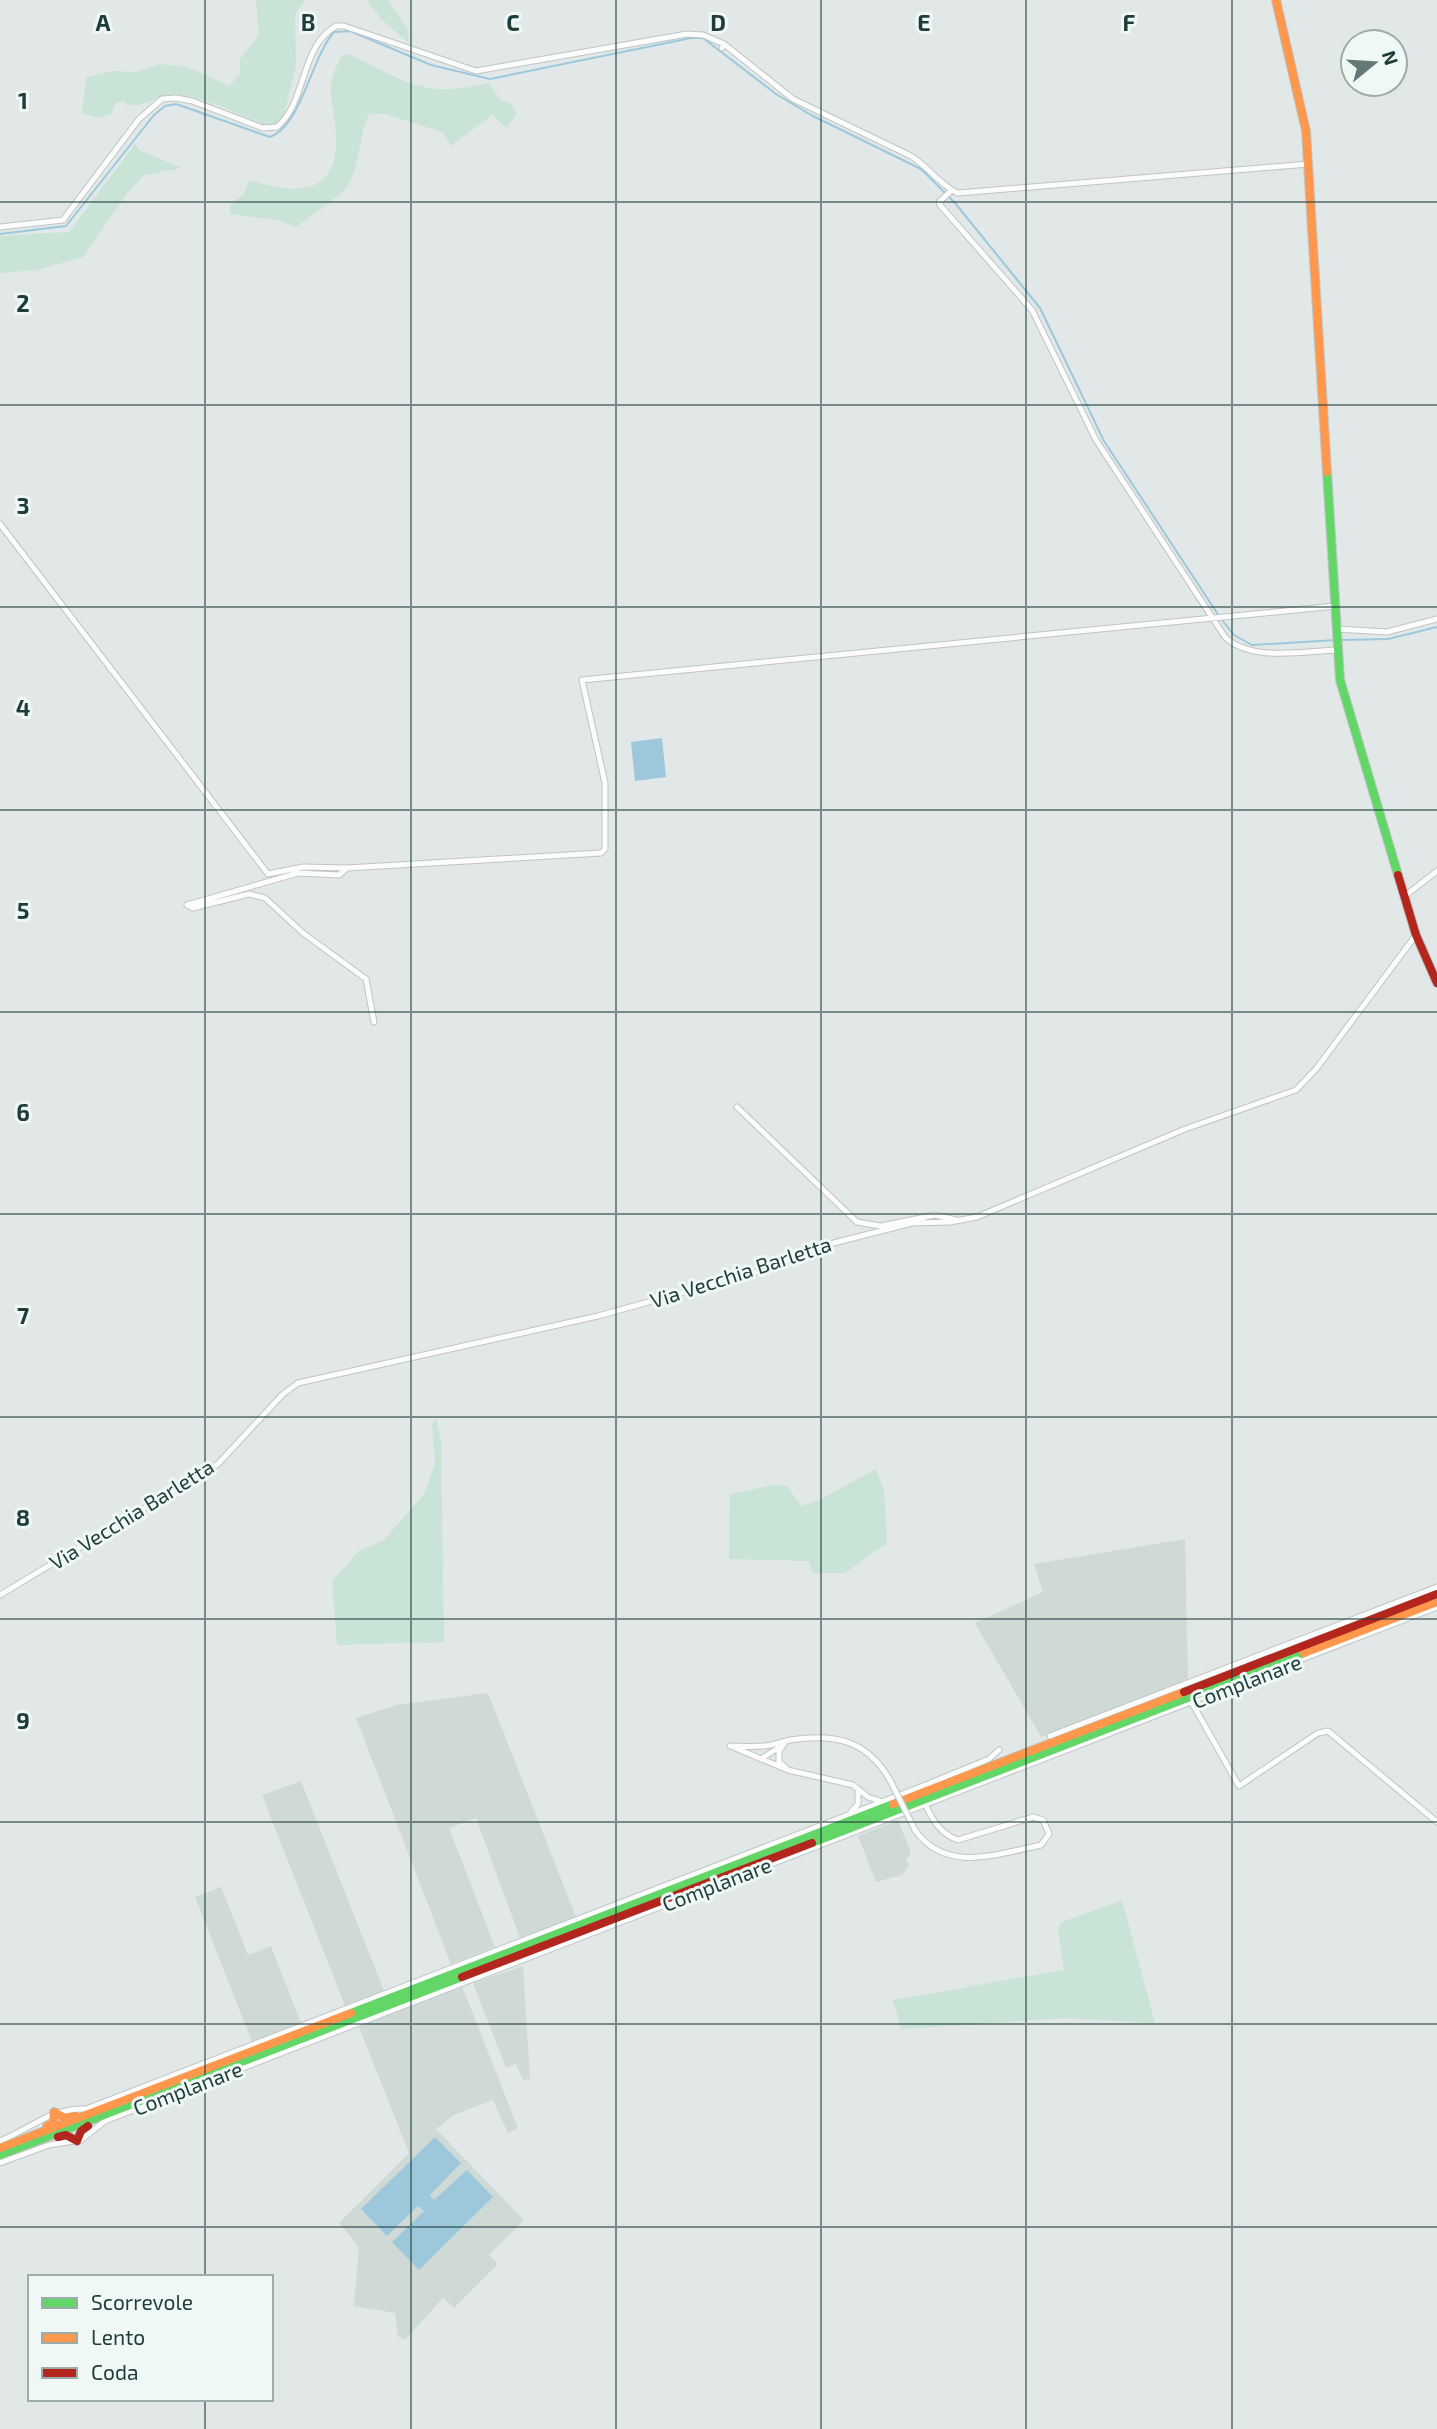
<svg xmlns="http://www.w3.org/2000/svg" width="1437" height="2429" viewBox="0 0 1437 2429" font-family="'Exo 2',sans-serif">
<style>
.built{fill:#cfdad7}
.green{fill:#c9e4d6}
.water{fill:#9dc8dc}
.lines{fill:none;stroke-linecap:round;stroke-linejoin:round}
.stream{stroke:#9dc8dc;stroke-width:2}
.street-casing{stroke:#bfc5c4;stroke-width:7}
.fast-casing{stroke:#bdc6c4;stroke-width:10}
.slow-casing{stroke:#bdc6c4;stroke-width:10}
.jam-casing{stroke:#bdc6c4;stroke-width:10}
.street{stroke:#fbfcfb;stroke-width:5}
.fast{stroke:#63d668;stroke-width:8}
.slow{stroke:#ff974d;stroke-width:8}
.jam{stroke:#b3261e;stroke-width:8}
.street-bridge-casing{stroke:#bfc5c4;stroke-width:7;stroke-linecap:butt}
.street-bridge{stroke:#fbfcfb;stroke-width:5}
.grid{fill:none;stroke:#1e3d3a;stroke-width:2;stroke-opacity:0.55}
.labels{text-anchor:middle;stroke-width:6;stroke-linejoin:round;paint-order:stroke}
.street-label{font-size:21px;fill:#1e3d3a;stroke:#eff8f5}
.grid-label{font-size:23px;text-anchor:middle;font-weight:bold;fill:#1e3d3a;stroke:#eff8f5;stroke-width:6;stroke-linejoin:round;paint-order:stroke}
</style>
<rect width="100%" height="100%" fill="#e2e8e7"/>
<path class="built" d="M1185,1539L1188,1679L1041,1737L975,1623L1043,1592L1034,1564Z
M488,1693L576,1917L520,1938L476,1818L449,1828L495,1947L451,1964L356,1718L396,1705Z
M301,1781L384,1991L345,2006L262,1795Z
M898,1820L910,1850V1856L906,1858L909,1866L902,1875L876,1882L858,1836Z
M221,1887L248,1955L271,1946L301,2023L252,2042L195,1897Z
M523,1966L530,2079L523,2080L516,2064L506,2068L473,1983Z
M462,1986L518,2128L508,2133L493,2100L454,2115L436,2129L524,2220L489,2255L498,2264L454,2308L443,2298L405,2340L398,2336L395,2313L354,2306L359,2247L339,2223L409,2153L359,2027Z"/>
<path class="green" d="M256,0H305L295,14L296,66L283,119L273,128C248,119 193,91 169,95C151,98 149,106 127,105L123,100L115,104L111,114L100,118L82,113L86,78L112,71L136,72L160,64L188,67L229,86L240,74V59L259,35Z
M366,0H388L407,29L409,43L381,19Z
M349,54C406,82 425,99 489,83L500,100L510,103L517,114L506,128L492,115L451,146L442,132L385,114H369C358,137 361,165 347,187C342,195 306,219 296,227L277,220L230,214V205L244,194L249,180C294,194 338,198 336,136C336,120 330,103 331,87C331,77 337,66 341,56Z
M135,144L139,150L182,168L144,175L128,192L83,257L37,270L0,273V236L69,232Z
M436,1419L441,1440L444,1642L337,1645L332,1581L359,1551L384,1540L424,1494L435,1463L432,1424Z
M876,1469L884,1490L887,1543L845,1573H812L809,1561L729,1559L730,1494L779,1484L788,1487L801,1506L819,1500Z
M1122,1900L1155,2023L1065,2018L901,2029L893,2000L1064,1970L1058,1930L1062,1922Z"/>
<path class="water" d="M662,738L666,777L635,781L631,742Z
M435,2137L461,2163L430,2195L434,2200L467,2170L493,2197L419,2270L392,2242L424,2211L418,2206L387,2236L361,2209Z"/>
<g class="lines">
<path class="stream" d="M0,234L66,226L154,115L165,106L176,104L270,137C302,125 311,58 334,32L350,31L431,65L490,79L691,38H703L776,94L811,115L921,169L955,203L1040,308L1104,441L1219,616
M1222,620L1234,635L1252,645L1336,640
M1341,640L1388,639L1437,627"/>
<defs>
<path id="street" d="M724,44L793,99L911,156C926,165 945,189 958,193L1308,164
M951,191L939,202L940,205L1032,310L1096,440L1225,637C1251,662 1303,651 1337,650
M0,227L63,220L139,119L162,99L176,98L192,101L263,128L277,127C307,102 300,46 336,26H344L476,71L687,34L703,35L724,44L722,48
M0,524L268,874L303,867L347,868L601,853L605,849V783L582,680L1335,606
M1336,629L1387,632L1437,619
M1406,895L1437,871
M187,905L193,908L249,894L265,898L303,933L366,979L374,1022
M187,905L298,873L339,875L347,868
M737,1107L857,1222L881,1226L935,1215L956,1220
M0,1595L218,1464L282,1395L298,1383L598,1316L767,1269L814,1248L912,1223L950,1222L977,1217L1185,1129L1296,1090L1316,1069L1416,935
M1192,1703L1239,1786L1318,1733L1328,1731L1437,1822
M1050,1736L1437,1587
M786,1741L779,1751V1762L786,1768
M730,1746C741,1746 752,1747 763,1746C772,1746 781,1742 790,1740C835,1733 868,1740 891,1782
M733,1747L788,1770L853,1785L868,1797L880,1801
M761,1759L778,1748
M851,1812L858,1804V1790
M915,1830C946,1874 997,1854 1041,1845L1049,1834L1043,1820L1033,1817L958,1840C941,1834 933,1821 926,1806
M0,2141C32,2128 50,2108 86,2109L923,1786L989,1759L999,1750
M0,2163L49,2145L81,2140L105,2121L1437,1607"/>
<path id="fast" d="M1327,472L1340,680L1398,875
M812,1843L1304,1653
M351,2013L893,1804
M0,2155L462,1977"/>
<path id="slow" d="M1276,0L1306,131L1327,472
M1304,1653L1437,1602
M893,1804L1184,1692
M47,2126L53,2123L54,2112L65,2118L75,2116
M0,2148L351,2013"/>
<path id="jam" d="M1398,875L1416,935L1437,983
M1184,1692L1437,1594
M462,1977L812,1843
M58,2137L66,2135L77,2141L81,2131L88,2126"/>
</defs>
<use href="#street" class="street-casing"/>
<use href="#fast" class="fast-casing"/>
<use href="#slow" class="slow-casing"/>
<use href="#jam" class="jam-casing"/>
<use href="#street" class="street"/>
<use href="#fast" class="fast"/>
<use href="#slow" class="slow"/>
<use href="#jam" class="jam"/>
<defs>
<path id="street-bridge" d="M891,1782L915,1830"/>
</defs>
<use href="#street-bridge" class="street-bridge-casing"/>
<use href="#street-bridge" class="street-bridge"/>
</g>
<path class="grid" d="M205,0V2277M411,0V2429M616,0V2429M821,0V2429M1026,0V2429M1232,0V2429M0,202H1437M0,405H1437M0,607H1437M0,810H1437M0,1012H1437M0,1214H1437M0,1417H1437M0,1619H1437M0,1822H1437M0,2024H1437M0,2227H1437M205,2399V2429"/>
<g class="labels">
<g class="street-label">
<text transform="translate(741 1273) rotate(-18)" y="7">Via Vecchia Barletta</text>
<text transform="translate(132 1515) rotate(-32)" y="7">Via Vecchia Barletta</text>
<text transform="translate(1247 1682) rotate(-21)" y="7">Complanare</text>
<text transform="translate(717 1885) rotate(-21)" y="7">Complanare</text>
<text transform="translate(188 2089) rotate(-21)" y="7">Complanare</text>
</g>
</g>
<g class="grid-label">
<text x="103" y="31">A</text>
<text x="308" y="31">B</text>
<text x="513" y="31">C</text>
<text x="718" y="31">D</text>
<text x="924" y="31">E</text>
<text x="1129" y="31">F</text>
<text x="23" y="109">1</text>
<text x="23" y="312">2</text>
<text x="23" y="514">3</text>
<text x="23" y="716">4</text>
<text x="23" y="919">5</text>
<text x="23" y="1121">6</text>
<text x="23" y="1324">7</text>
<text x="23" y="1526">8</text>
<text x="23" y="1729">9</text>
</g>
<rect x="28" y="2275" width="245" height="126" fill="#eff8f5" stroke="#9badaa" stroke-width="2"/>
<rect x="42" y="2298" width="35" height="10" fill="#63d668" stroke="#9badaa" stroke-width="2"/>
<text x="91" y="2310" font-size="21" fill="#1e3d3a">Scorrevole</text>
<rect x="42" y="2333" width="35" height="10" fill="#ff974d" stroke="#9badaa" stroke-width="2"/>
<text x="91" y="2345" font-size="21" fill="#1e3d3a">Lento</text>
<rect x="42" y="2368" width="35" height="10" fill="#b3261e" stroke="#9badaa" stroke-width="2"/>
<text x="91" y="2380" font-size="21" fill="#1e3d3a">Coda</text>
<g transform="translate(1374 63) rotate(72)"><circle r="33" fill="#eff8f5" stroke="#9badaa" stroke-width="2"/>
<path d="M0-5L12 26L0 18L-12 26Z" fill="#637977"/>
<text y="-10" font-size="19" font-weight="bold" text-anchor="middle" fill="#1e3d3a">N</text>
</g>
</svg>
